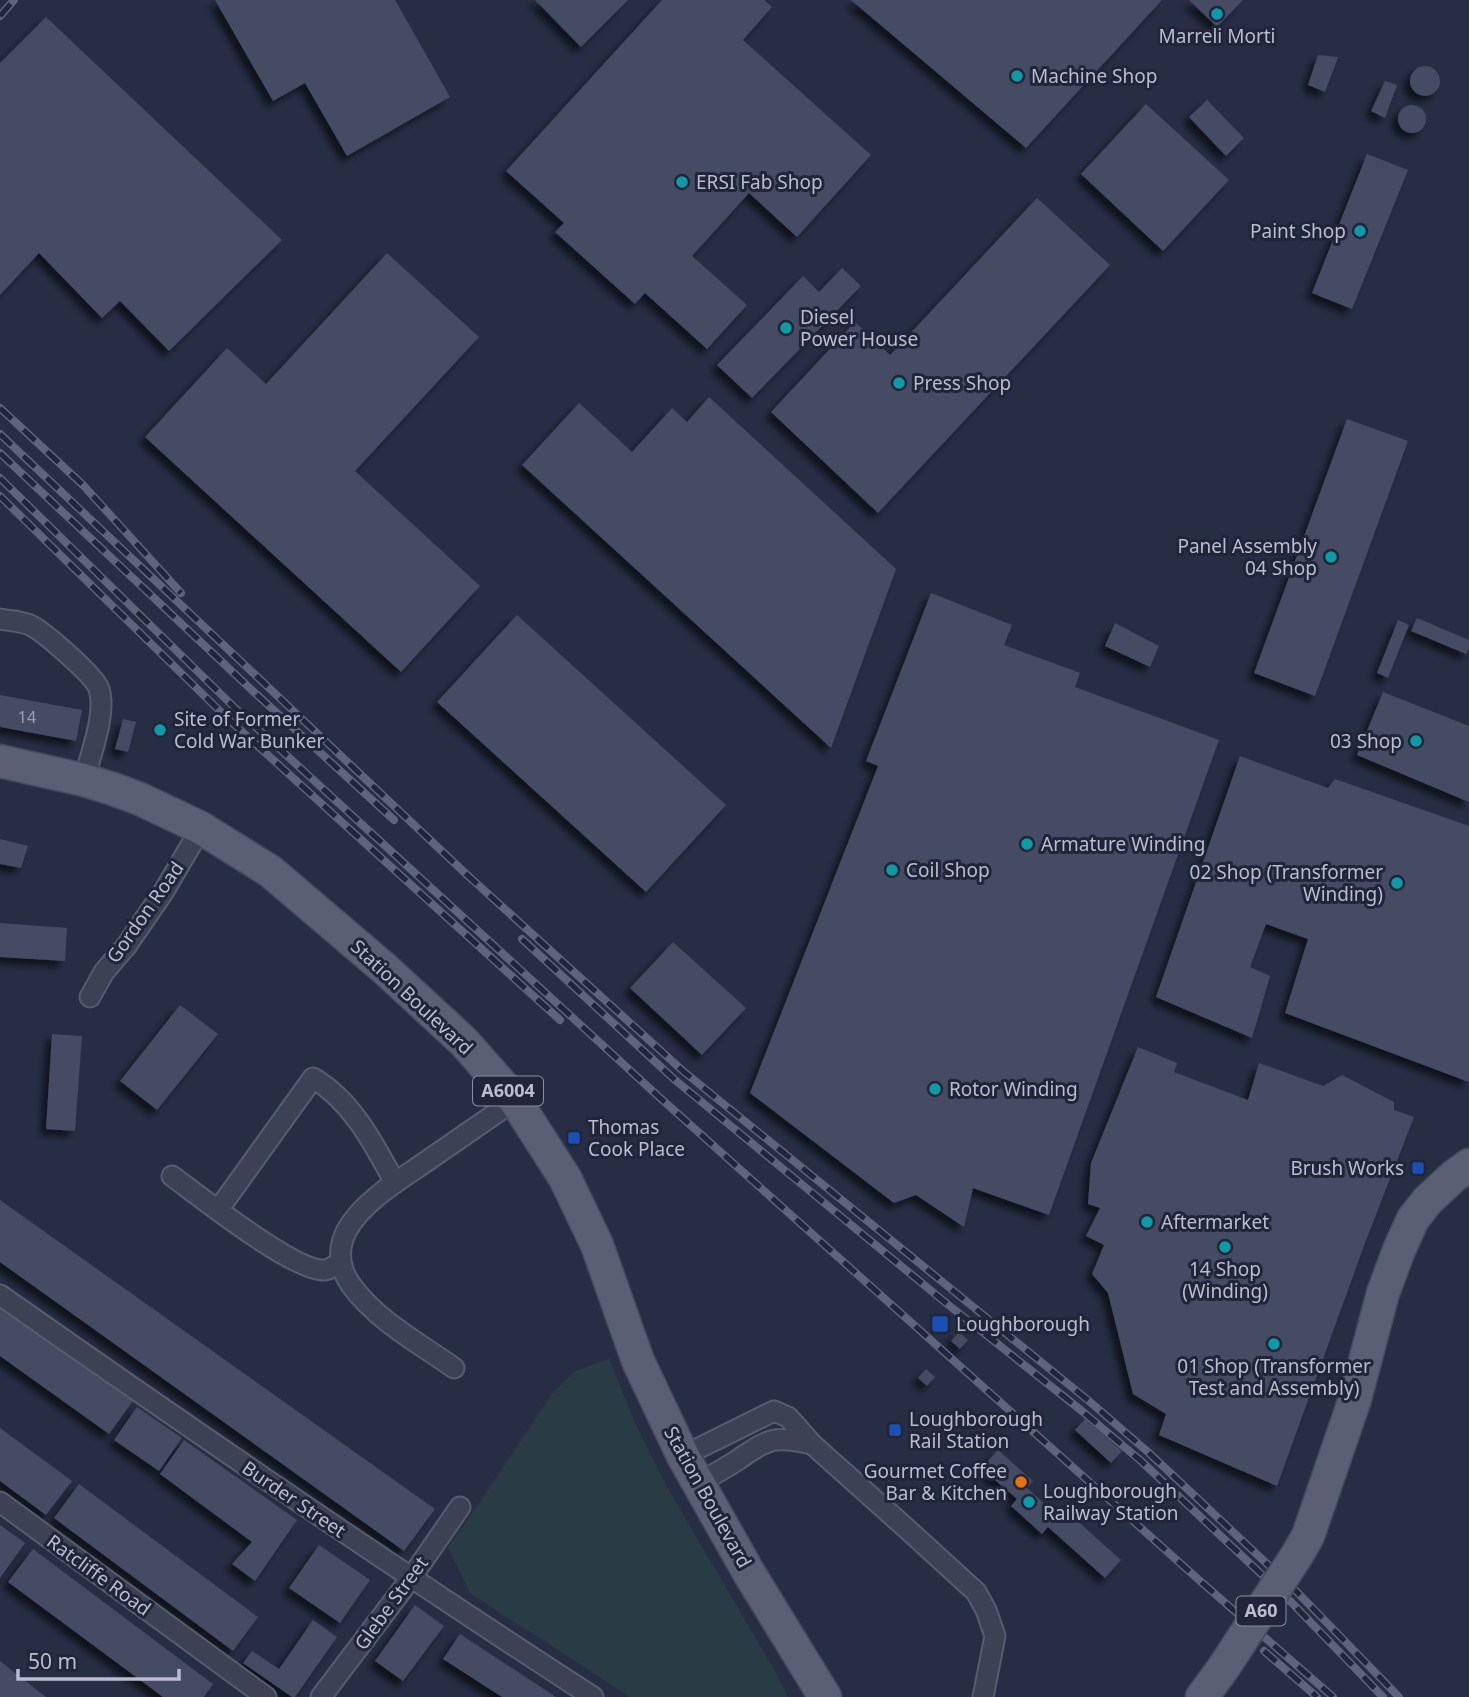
<svg xmlns="http://www.w3.org/2000/svg" width="1469" height="1697" viewBox="0 0 1469 1697" font-family="'Noto Sans',sans-serif">
<style>
.green{fill:#293c45}
.building{fill:#444b64;filter:url(#shadow)}
.lines{fill:none;stroke-linecap:round;stroke-linejoin:round}
.street-casing{stroke:#575c6e;stroke-width:23}
.primary-casing{stroke:#454a5d;stroke-width:35}
.street{stroke:#3c4153;stroke-width:19}
.primary{stroke:#5a5f73;stroke-width:32}
.rail-casing{stroke:#5e647a;stroke-width:8}
.rail{stroke:#202539;stroke-width:5;stroke-dasharray:16;stroke-linecap:butt}
.primary-bridge-casing{stroke:#454a5d;stroke-width:35;stroke-linecap:butt}
.primary-bridge{stroke:#5a5f73;stroke-width:32}
.culture-dot{fill:#0f9aa8;stroke:#202539;stroke-width:2.5}
.transit-dot{fill:#1a4fb4;stroke:#202539;stroke-width:2.5}
.food-dot{fill:#e8710a;stroke:#202539;stroke-width:2.5}
.labels{text-anchor:middle;stroke-width:6;stroke-linejoin:round;paint-order:stroke}
.number-label{font-size:16px;fill:#9ca0b3}
.shield{fill:#202539;stroke:#8b8fa1;stroke-width:2}
.shield-label{font-size:18px;font-weight:bold;fill:#b9bdcd}
.poi-label{font-size:19px;fill:#b9bdcd;stroke:#202539;text-anchor:start}
.street-label{font-size:19px;fill:#b9bdcd;stroke:#202539}
</style>
<defs>
<filter id="shadow"><feDropShadow dx="-6" dy="6" stdDeviation="3.5" flood-color="#0009"/></filter>
</defs>
<rect width="100%" height="100%" fill="#272e44"/>
<path class="green" d="M609,1359L636,1425L666,1485L773,1668L788,1697H630L470,1593L448,1547L478,1505L552,1394L575,1371Z"/>
<path class="building" d="M215,0H395L450,97L347,156L305,83L273,101Z
M535,0H628L581,47Z
M662,0H764L772,7L743,40L871,155L797,237L749,193L692,256L747,305L707,349L645,293L635,304L555,232L564,223L506,171Z
M851,0H1162L1026,148Z
M1189,0H1243L1217,27Z
M46,17L282,240L169,351L120,301L102,318L39,253L0,295V63Z
M1318,55L1338,57L1325,92L1308,85Z
M1410 81a15 15 0 1 1 30 0a15 15 0 1 1-30 0Z
M1385,81L1397,85L1385,118L1371,111Z
M1207,100L1244,138L1226,156L1189,117Z
M1146,104L1229,180L1163,251L1081,174Z
M1398 119a14 14 0 1 1 28 0a14 14 0 1 1-28 0Z
M1367,154L1408,170L1352,309L1312,293Z
M1037,198L1110,265L878,513L771,412L855,322L890,355Z
M387,253L479,337L355,471L480,586L401,672L145,437L227,348L266,384Z
M842,268L861,286L752,398L717,365L803,276L819,292Z
M709,397L896,569L831,748L522,465L579,403L632,452L672,408L687,422Z
M1347,419L1408,441L1315,696L1254,673Z
M931,593L1012,625L1004,645L1080,673L1075,687L1219,740L1049,1215L973,1188L964,1227L916,1195L894,1203L750,1093L878,766L866,761Z
M517,615L726,805L646,892L437,702Z
M1417,618L1469,640V648L1466,654L1411,631Z
M1398,620L1409,625L1388,678L1377,673Z
M1115,623L1159,646L1150,667L1105,646Z
M1383,692L1469,726V802L1357,755Z
M0,695L82,710L76,741L0,727Z
M123,719L136,722L128,752L115,749Z
M1240,756L1328,788L1335,779L1469,826V1082L1285,1013L1308,939L1266,924L1250,967L1270,976L1252,1038L1156,997Z
M0,839L28,846L21,868L0,864Z
M0,923L67,928L65,961L0,957Z
M673,942L746,1008L702,1055L630,988Z
M180,1005L218,1034L157,1110L120,1081Z
M52,1034L82,1036L75,1131L46,1129Z
M1138,1047L1177,1063L1174,1072L1248,1100L1259,1063L1323,1086L1342,1075L1394,1102V1110L1414,1117L1365,1243L1277,1486L1159,1435L1166,1414L1133,1394L1108,1293L1092,1274L1104,1245L1086,1236L1100,1208L1088,1204L1091,1163Z
M0,1200L435,1509L404,1551L0,1262Z
M0,1305L133,1401L109,1434L0,1356Z
M959,1332L968,1340L960,1349L951,1341Z
M926,1369L935,1377L927,1386L918,1378Z
M137,1407L182,1438L159,1471L114,1440Z
M1085,1419L1122,1451L1111,1463L1075,1430Z
M0,1428L72,1481L46,1515L0,1481Z
M184,1440L297,1520L255,1581L232,1564L252,1542L160,1474Z
M998,1450L1033,1481L1027,1488L1058,1516L1064,1509L1121,1560L1105,1578L1048,1527L1042,1534L1011,1506L1017,1499L981,1468Z
M79,1484L258,1617L233,1651L54,1518Z
M0,1525L25,1543L0,1578Z
M319,1545L370,1580L340,1623L289,1588Z
M33,1549L213,1684L204,1697H163L8,1582Z
M415,1605L444,1626L403,1681L375,1661Z
M313,1620L337,1637L295,1697H292L243,1663L252,1651L279,1669Z
M460,1634L556,1697H502L443,1659Z
M0,1661L46,1697H0Z"/>
<g class="lines">
<defs>
<path id="street" d="M0,619C10,621 23,621 32,626C45,633 95,676 99,689C107,713 90,756 84,780
M90,997L104,972L127,945L164,891L201,828
M172,1176C199,1196 296,1273 325,1270C330,1269 336,1265 340,1263
M218,1210L313,1078C352,1101 374,1144 395,1183
M0,1295C195,1432 392,1567 593,1697
M454,1368C419,1343 377,1321 351,1285C339,1268 337,1249 347,1230C363,1201 401,1179 427,1161C457,1140 486,1120 515,1100
M683,1456L774,1411L788,1417L812,1444L906,1528L976,1592L986,1610L995,1636L983,1697
M698,1483C711,1476 724,1469 736,1461C769,1439 772,1435 812,1444
M0,1502L266,1697
M321,1697L411,1578L460,1507"/>
<path id="primary" d="M0,761L84,780L113,789L140,799L201,828L270,871L385,969L464,1042L515,1100L565,1178L597,1245L638,1361L683,1456L749,1573L825,1697
M1297,1555L1308,1536L1355,1399L1383,1293L1399,1250L1413,1219L1428,1200L1454,1176L1469,1165
M1202,1697L1224,1667"/>
</defs>
<use href="#street" class="street-casing"/>
<use href="#primary" class="primary-casing"/>
<use href="#street" class="street"/>
<use href="#primary" class="primary"/>
<defs>
<path id="rail" d="M0,16L14,0
M0,408L83,485L181,593
M0,434L464,872L683,1071L1089,1401L1148,1452L1297,1592L1399,1697
M0,453L255,693L394,820
M0,478L236,709L658,1096L1199,1580L1333,1697
M0,496L227,718L560,1020
M522,939L675,1080L946,1303L1082,1411L1141,1461L1291,1602L1383,1697
M1264,1651L1317,1697"/>
</defs>
<use href="#rail" class="rail-casing"/>
<use href="#rail" class="rail"/>
<defs>
<path id="primary-bridge" d="M1224,1667L1297,1555"/>
</defs>
<use href="#primary-bridge" class="primary-bridge-casing"/>
<use href="#primary-bridge" class="primary-bridge"/>
</g>
<g class="culture-dot">
<circle cx="1217" cy="14" r="7"/>
<circle cx="1017" cy="76" r="7"/>
<circle cx="682" cy="182" r="7"/>
<circle cx="1360" cy="231" r="7"/>
<circle cx="786" cy="328" r="7"/>
<circle cx="899" cy="383" r="7"/>
<circle cx="1331" cy="557" r="7"/>
<circle cx="160" cy="730" r="7"/>
<circle cx="1416" cy="741" r="7"/>
<circle cx="1027" cy="844" r="7"/>
<circle cx="892" cy="870" r="7"/>
<circle cx="1397" cy="883" r="7"/>
<circle cx="935" cy="1089" r="7"/>
<circle cx="1147" cy="1222" r="7"/>
<circle cx="1225" cy="1247" r="7"/>
<circle cx="1274" cy="1344" r="7"/>
<circle cx="1029" cy="1502" r="7"/>
</g>
<g class="transit-dot">
<rect x="567" y="1131" width="14" height="14" rx="3.5"/>
<rect x="1411" y="1161" width="14" height="14" rx="3.5"/>
<rect x="931" y="1315" width="18" height="18" rx="3.5"/>
<rect x="888" y="1423" width="14" height="14" rx="3.5"/>
</g>
<circle class="food-dot" cx="1021" cy="1482" r="7"/>
<g class="labels">
<g class="number-label">
<text x="27" y="723">14</text>
</g>
<g class="shield">
<rect x="473" y="1076.5" width="70" height="29" rx="5"/>
<rect x="1236.5" y="1596.5" width="49" height="29" rx="5"/>
</g>
<g class="shield-label">
<text x="508" y="1097">A6004</text>
<text x="1261" y="1617">A60</text>
</g>
<g class="poi-label">
<text x="1217" y="43" text-anchor="middle">Marreli Morti</text>
<text x="1031" y="83">Machine Shop</text>
<text x="696" y="189">ERSI Fab Shop</text>
<text x="1346" y="238" text-anchor="end">Paint Shop</text>
<text x="800" y="324">Diesel<tspan x="800" dy="22">Power House</tspan></text>
<text x="913" y="390">Press Shop</text>
<text x="1317" y="553" text-anchor="end">Panel Assembly<tspan x="1317" dy="22">04 Shop</tspan></text>
<text x="174" y="726">Site of Former<tspan x="174" dy="22">Cold War Bunker</tspan></text>
<text x="1402" y="748" text-anchor="end">03 Shop</text>
<text x="1041" y="851">Armature Winding</text>
<text x="906" y="877">Coil Shop</text>
<text x="1383" y="879" text-anchor="end">02 Shop (Transformer<tspan x="1383" dy="22">Winding)</tspan></text>
<text x="949" y="1096">Rotor Winding</text>
<text x="588" y="1134">Thomas<tspan x="588" dy="22">Cook Place</tspan></text>
<text x="1404" y="1175" text-anchor="end">Brush Works</text>
<text x="1161" y="1229">Aftermarket</text>
<text x="1225" y="1276" text-anchor="middle">14 Shop<tspan x="1225" dy="22">(Winding)</tspan></text>
<text x="956" y="1331">Loughborough</text>
<text x="1274" y="1373" text-anchor="middle">01 Shop (Transformer<tspan x="1274" dy="22">Test and Assembly)</tspan></text>
<text x="909" y="1426">Loughborough<tspan x="909" dy="22">Rail Station</tspan></text>
<text x="1007" y="1478" text-anchor="end">Gourmet Coffee<tspan x="1007" dy="22">Bar &amp; Kitchen</tspan></text>
<text x="1043" y="1498">Loughborough<tspan x="1043" dy="22">Railway Station</tspan></text>
</g>
<g class="street-label">
<text transform="translate(145 912) rotate(-55)" y="7">Gordon Road</text>
<text transform="translate(412 997) rotate(43)" y="7">Station Boulevard</text>
<text transform="translate(708 1497) rotate(61)" y="7">Station Boulevard</text>
<text transform="translate(294 1499) rotate(34)" y="7">Burder Street</text>
<text transform="translate(99 1575) rotate(36)" y="7">Ratcliffe Road</text>
<text transform="translate(391 1603) rotate(-54)" y="7">Glebe Street</text>
</g>
</g>
<path d="M18 1669v10h161v-10" fill="none" stroke="#b9bdcd" stroke-width="3.5"/>
<text x="28" y="1669" font-size="21" fill="#b9bdcd" stroke="#202539" stroke-width="5" paint-order="stroke">50 m</text>
</svg>
